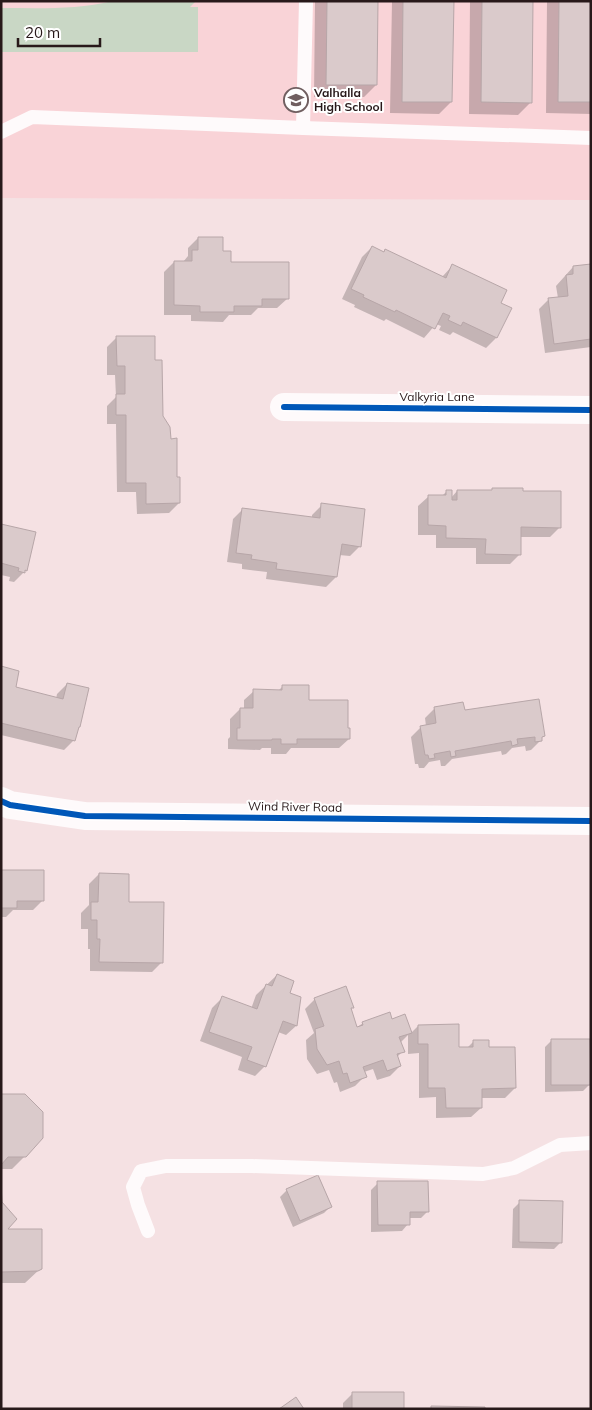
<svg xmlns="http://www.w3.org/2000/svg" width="592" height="1410" viewBox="0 0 592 1410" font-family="Mulish,sans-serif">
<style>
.built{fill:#f9d3d7}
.green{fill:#c9d7c5}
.shadow{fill:#0003}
.building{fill:#dacacb;stroke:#b7a6a8}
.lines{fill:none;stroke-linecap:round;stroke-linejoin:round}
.lane{stroke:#fefafb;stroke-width:14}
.street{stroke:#fefafb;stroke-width:28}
.secondary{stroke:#fefafb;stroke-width:28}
.cycleway-casing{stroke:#fff;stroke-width:9}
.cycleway{stroke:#0057b8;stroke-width:6}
.labels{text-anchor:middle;stroke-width:4;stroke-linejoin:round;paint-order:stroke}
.poi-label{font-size:12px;font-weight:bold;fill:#28191a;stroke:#fff;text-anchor:start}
.street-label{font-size:12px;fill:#28191a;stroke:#fff}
</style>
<rect width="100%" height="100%" fill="#f5e1e3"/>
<path class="built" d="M1,1H591V200L1,198Z"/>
<path class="green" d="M113,1H196L190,7H198V52H1V8C39,8 76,10 113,1Z"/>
<path class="shadow" d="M315,1H377L376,85L364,97H314Z
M392,1H452L451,102L439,114L390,113Z
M470,1H531V102L518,115L469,114Z
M547,1H591V114L546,113Z
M198,238L222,252L230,263L287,299L277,308H258L251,315H229L223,322L191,321V315H164V272L174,262H183L188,256V248Z
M372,247L442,277L453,265L499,304L510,309L496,338L486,348L453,332L450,335L439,330L441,326L436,324L424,338L386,319L384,321L354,307L355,305L342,299L362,257Z
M591,265V347L545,353L539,309L549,299L558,298L556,286L573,267Z
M117,337L154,362L162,416L176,478L179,503L169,513L137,514L136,492H117L116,424H107V406L116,397L115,375H107V347Z
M493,489L521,492L560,527L550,537H520V554L510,564H476V548H436V535H418V506L428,497H441L447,491L451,498L457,491L490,492Z
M322,505L360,546L350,556L339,555L336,577L326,587L266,579L267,572L242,569V564L227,562L233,519L243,509L312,518V515Z
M1,526L26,570L14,582L9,581L10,577L1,575Z
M1,667L14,688L56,699L57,694L67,684L74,740L64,750L1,735Z
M283,686L347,729L349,739L339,748H291L286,754H271V748H262L260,750L228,749V739L230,737V719L240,709H244V700L254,691H278Z
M435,708L464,712L541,738V740L531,750L526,751L525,746L512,748L506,754L502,755L501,751L452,759L445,766H441L440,760L429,762L424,768H419L418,764H415L411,737L421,727L426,726L425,718Z
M1,871L43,900L33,910H13L6,917H1Z
M99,874L162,962L152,972L90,971V949H88V929H81V913L89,905V884Z
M277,975L288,994L300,998L296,1026L286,1035L278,1032L265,1066L255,1076L238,1070L242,1057L200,1041L212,1008L222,998L251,1009L256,995Z
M315,999L352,1007L350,1010L356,1028L363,1023L392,1020L411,1033L418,1026L458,1048H467L473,1042L488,1048L515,1088L505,1098H481V1108L471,1117L436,1118V1097L419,1098V1053L408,1054V1035L400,1043L403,1051L397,1057L400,1066L390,1076L377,1080L373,1069L364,1072L365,1076L355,1086L340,1092L337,1082L334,1083L329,1070L317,1074L307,1059L306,1040L314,1033L305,1009Z
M552,1040L590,1084L583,1091L545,1092V1047Z
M1,1095L25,1156L12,1169H1Z
M318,1176L331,1206L324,1213L293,1227L280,1197L287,1190Z
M378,1183L428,1211L421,1218H408V1224L402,1231L371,1232V1190Z
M520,1202L561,1242L554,1249L512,1248L513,1209Z
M1,1203L5,1231L40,1269L25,1283H1Z
M353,1393L402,1409H343V1403Z"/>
<path class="building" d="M327,1H378L377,85H326Z
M403,1H454L452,102H402Z
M482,1H533L532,103L481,102Z
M559,1H591V102H558Z
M198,237H223V251H231V262H289V299H262V306H234V312H200V306L174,305V261H192V250H198Z
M372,246L384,252L385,249L446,278L452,264L507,290L501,303L512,308L497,338L463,322L461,326L448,320L450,316L443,313L435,329L396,310L395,312L363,297L364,295L351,289Z
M591,264V339L554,344L548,298L568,296L566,275L573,274V266Z
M116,336H155V360H162L163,416L170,427L171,439L177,438V477H180V503L146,504V483H126V415H116V394H125V366H117Z
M492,488H523V491H561V528L521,527V555L485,554L486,539L446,538V526L428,525V495H446V490H452V500H457V490H492Z
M321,503L365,509L361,547L342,544L337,577L276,569L277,563L251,559L252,555L236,553L242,508L320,518Z
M1,524L36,532L27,571L25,570V573L18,571L19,568L1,563Z
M1,666L19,671L16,687L63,699L67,683L89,688L80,727H79L75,741L1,723Z
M282,685H309V700H348V728H350V739H297V744H281V739H272V740H237V728H240V708H253V689L282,690Z
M539,699L545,736L542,737V741L535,742V737L517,739L518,744L512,746L511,741L455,751L456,756L451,757L450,751L434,754L435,758L429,759L428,755H425L420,726L436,723L434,707L463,702L465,710Z
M1,870H44V901H17V908H1Z
M99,873L129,874V902H164L163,963L99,962L100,939H97V920H91V902H98Z
M277,974L294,981L290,993L301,997L297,1026L283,1021L266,1067L247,1060L252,1047L209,1032L222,996L257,1009L266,984L272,986Z
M346,986L354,1008H351L357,1027L363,1025L362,1022L390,1012L392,1019L405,1014L412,1033L399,1037L405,1052L397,1054L401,1066L387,1071L383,1060L363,1067L367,1077L350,1083L347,1073L343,1074L339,1061L327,1065L317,1049L315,1029L324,1026L314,998Z
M459,1024V1047H473V1040H489V1047H515L516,1088L482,1089V1108H446L445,1088H428V1044H418V1025Z
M551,1039H590L591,1085H551Z
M1,1094H25L43,1112V1138L26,1157H8L1,1165Z
M318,1175L332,1207L300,1221L286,1189Z
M377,1181H428L429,1212H410V1225H378Z
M1,1184L2,1202L17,1219L8,1229H42V1269L38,1271L1,1272Z
M519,1200L563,1201L562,1243L519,1242Z
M352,1392H404V1409H352Z
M296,1397L304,1409H279Z
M431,1406L485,1407V1409H431Z"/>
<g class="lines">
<path class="lane" d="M306,1L303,128L591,138
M1,132L32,117L303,128
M148,1231L138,1205L133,1187L141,1171L166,1166H252L483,1174L514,1168L560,1145L591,1143"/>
<path class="street" d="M284,407L591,410"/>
<path class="secondary" d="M1,801L10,805L85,816L591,821"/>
<defs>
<path id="cycleway" d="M284,407L591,410
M1,801L10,805L85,816L591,821"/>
</defs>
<use href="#cycleway" class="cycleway-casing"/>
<use href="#cycleway" class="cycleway"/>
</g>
<defs>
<symbol id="school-ring" viewBox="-11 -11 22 22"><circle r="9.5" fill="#fff" stroke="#705f60" stroke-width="1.5"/><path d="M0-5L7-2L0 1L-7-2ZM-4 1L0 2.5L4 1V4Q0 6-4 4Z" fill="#705f60"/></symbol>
</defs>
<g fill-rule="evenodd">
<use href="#school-ring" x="282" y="86" width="28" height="28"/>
</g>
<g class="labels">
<g class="poi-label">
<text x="314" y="97">Valhalla<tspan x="314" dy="14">High School</tspan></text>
</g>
<g class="street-label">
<text x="437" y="401">Valkyria Lane</text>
<text transform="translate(295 807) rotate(1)" y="4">Wind River Road</text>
</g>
</g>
<rect width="592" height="1410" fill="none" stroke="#28191a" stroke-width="5"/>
<path d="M18 38v8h82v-8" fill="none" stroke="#28191a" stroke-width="2.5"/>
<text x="25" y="38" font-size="15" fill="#28191a" stroke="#ffffff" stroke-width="4" paint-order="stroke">20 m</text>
</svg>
